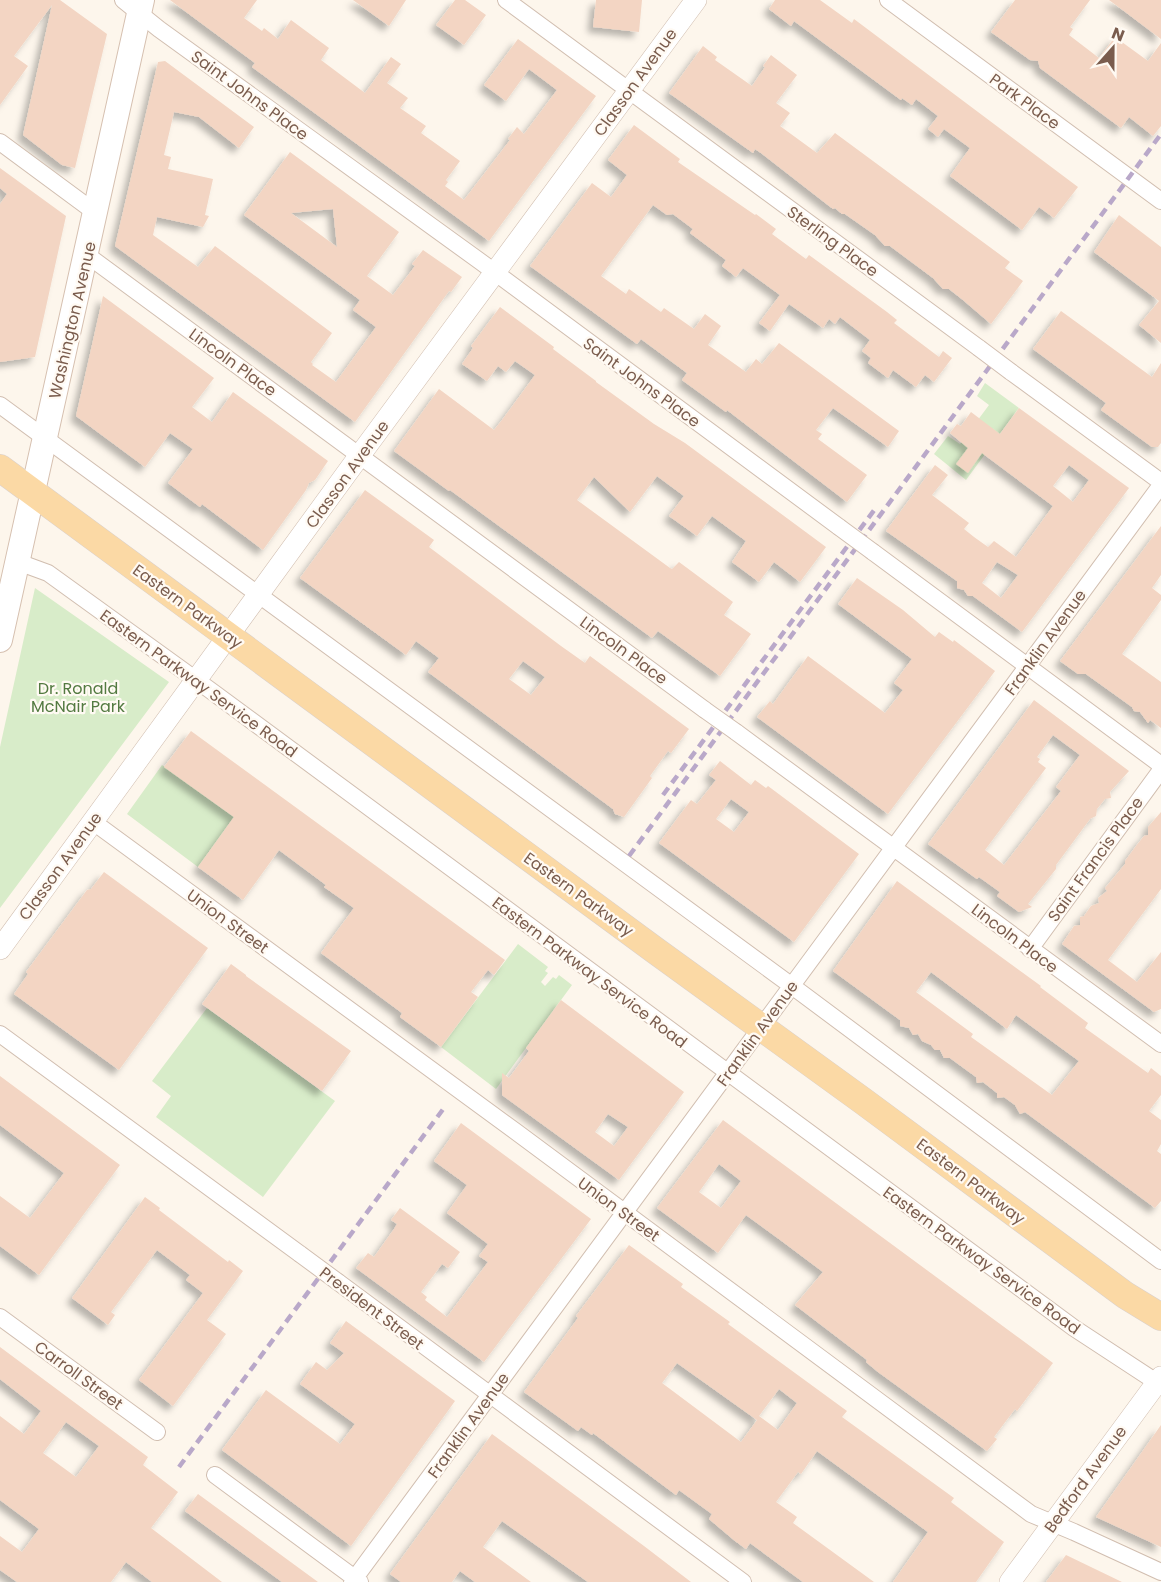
<svg xmlns="http://www.w3.org/2000/svg" width="1161" height="1582" viewBox="0 0 1161 1582" font-family="Poppins,sans-serif">
<style>
.green{fill:#d8ecc9}
.building{fill:#f3d5c3;fill-rule:evenodd;filter:url(#shadow)}
.lines{fill:none;stroke-linecap:round;stroke-linejoin:round}
.minor-casing{stroke:#d1beb0;stroke-width:18}
.tertiary-casing{stroke:#d1beb0;stroke-width:22}
.secondary-casing{stroke:#d6c0b0;stroke-width:26}
.primary-casing{stroke:#dad1cd;stroke-width:28}
.minor{stroke:#fff;stroke-width:16}
.tertiary{stroke:#fff;stroke-width:21}
.secondary{stroke:#fff;stroke-width:24}
.primary{stroke:#fbd9a5;stroke-width:27}
.rail{stroke:#b9a8c9;stroke-width:4.5;stroke-dasharray:9 6;stroke-linecap:butt}
.minor-bridge-casing{stroke:#d1beb0;stroke-width:18;stroke-linecap:butt}
.minor-bridge{stroke:#fff;stroke-width:16}
.labels{text-anchor:middle;stroke-width:4.5;stroke-linejoin:round;paint-order:stroke}
.street-label{font-size:16px;fill:#7a5c4d;stroke:#fffaf3}
.park-label{font-size:16px;fill:#537a41;stroke:#fffaf3}
</style>
<defs>
<filter id="shadow"><feDropShadow dx="-5.5" dy="5.5" stdDeviation="3" flood-color="#0004"/></filter>
</defs>
<rect width="100%" height="100%" fill="#fdf6ec"/>
<path class="green" d="M985,383L1019,408L966,480L934,454L948,436L960,444L989,405L977,396Z
M35,588L169,682L0,908V747Z
M162,765L234,817L198,867L127,814Z
M518,944L548,967L545,971L548,973L541,982L545,986L553,977L556,979L559,975L572,985L496,1089L441,1047Z
M207,1008L335,1101L263,1197L156,1117L171,1096L152,1081Z"/>
<path class="building" d="M0,0H60L107,34L75,168L62,165L23,135L52,5L14,56L28,66L0,105Z
M170,0H257L244,18L262,31L264,28L278,39L291,20L329,48L321,60L365,93L391,57L401,64L387,83L408,98L400,108L426,126L421,133L460,161L446,180L448,182L445,186L464,200L510,140L508,139L517,127L524,134L557,90L529,69L506,101L484,85L518,39L596,96L489,241L252,67L255,63Z
M353,0H406L389,26Z
M455,0H465L486,15L464,45L436,25Z
M596,0H642L639,32L593,27Z
M775,0H820L852,23L854,19L1078,187L1054,218L1039,207L1022,230L950,176L970,148L944,129L938,137L928,129L938,116L916,99L912,105L902,98L901,100L794,21L791,26L769,9Z
M1015,0H1090L1070,27L1073,29L1069,35L1099,58L1115,37L1148,61L1161,43V126L1153,136L1129,117L1121,128L1040,68L1038,61L1030,60L991,32Z
M1109,0H1161V39L1124,11Z
M703,46L717,57L715,60L752,86L765,67L763,66L771,55L797,75L776,103L790,113L780,126L817,153L835,133L1010,262L1005,268L1023,281L991,324L963,300L949,289H943L933,278L890,246H885L875,235L845,214H842L835,208L833,209L761,153L755,149L753,153L669,93Z
M165,61L254,127L239,148L199,117L174,112L164,155L171,157L168,169L213,179L205,215L209,216L203,227L157,217L153,235L198,267L215,246L332,333L311,362L313,364L312,365L336,382L376,327L353,310L360,300L244,215L290,152L399,232L367,276L393,295L415,266L412,264L423,250L462,277L451,292L449,291L355,422L115,246L158,62ZM333,209L337,247L291,213Z
M634,125L680,159L678,162L755,215L756,214L776,229L772,234L806,259L809,255L887,312L897,320L894,323L939,357L943,351L952,358L934,382L925,375L916,387L893,370L888,378L868,363L871,358L862,351L870,340L840,317L835,324L829,319L823,328L789,304L770,331L759,323L780,295L743,268L736,277L722,266L726,260L690,233L693,229L673,214L667,215L653,205L601,276L626,294L629,289L661,312L664,308L694,329L705,314L721,326L708,345L746,372L756,359L762,364L779,343L899,431L888,447L833,408L816,430L822,434L818,439L867,475L847,502L727,410L726,412L682,380L687,373L641,339L637,344L530,266L592,183L611,197L627,175L608,160Z
M0,168L66,216L35,357L0,362V204L7,194L0,188Z
M1119,215L1161,247V343L1139,325L1159,301L1094,252Z
M103,296L214,378L192,407L212,422L233,392L328,461L315,480L309,483L306,490L263,550L202,504L200,507L168,483L193,449L170,433L145,467L76,416Z
M500,307L554,347L553,349L596,381V382L654,424L685,443L826,547L800,582L774,562L759,582L732,562L746,541L712,516L697,536L669,516L684,496L657,476L630,512L594,477L577,500L670,568L672,569L679,562L733,602L724,615L751,634L720,676L658,631L652,638L450,490L449,491L394,451L439,389L494,430L502,420L535,375L515,361L506,372L498,366L487,381L462,364L473,348L471,346Z
M1061,311L1152,377L1161,363V443L1158,447H1152L1101,410L1106,403L1033,349Z
M1019,408L1129,488L1022,632L973,596H968L964,590L957,588V581L886,531L935,465L948,475L932,495L969,523L964,529L974,537L988,547L994,541L1016,557L1053,506L982,453L968,473L956,464L968,448L950,433L957,424L961,426L971,412L1000,434ZM1069,465L1089,480L1073,502L1053,486ZM997,562L1018,575L1001,598L982,583Z
M365,490L434,540L429,547L561,646L585,663L590,656L689,729L671,753L668,751L650,776L652,778L624,817L615,814L613,809L428,672L439,658L416,641L406,655L300,578ZM523,661L545,677L531,695L509,679Z
M1161,526V575L1152,588L1161,595V600L1122,654L1161,682V728L1150,720L1148,723L1140,712L1134,711L1132,707L1086,674H1078L1060,661Z
M857,578L903,610L935,637L939,632L953,642L954,640L995,671L888,814L757,717L770,701L773,704L808,656L885,713L903,690L894,683L912,659L838,604Z
M1034,700L1129,771L1110,792L1111,798L1105,799L1097,809L1096,816L1090,819L1056,865V869L1028,904L1032,907L1019,912L997,896L1000,892L979,877L977,879L928,844ZM1053,735L1080,755L1056,787L1061,791L1004,865L985,850L1046,768L1038,762L1040,759L1037,757Z
M191,731L505,960L494,975L488,970L471,992L478,997L441,1047L400,1017L402,1013L321,953L354,908L324,887L326,885L279,850L243,900L198,867L234,817L164,767Z
M720,761L751,785L755,780L766,788L768,786L859,854L794,942L659,843L691,800L697,804L716,780L709,775ZM731,799L749,812L734,832L716,819Z
M1161,812V889L1108,960L1137,982L1161,952V1009L1154,1012L1062,944L1074,926L1080,925V917L1084,916L1091,906L1099,903L1098,898L1107,891L1105,888L1125,864V861L1136,846L1144,836L1148,835V827Z
M104,872L208,948L119,1070L14,994L28,974L26,972L87,890L91,889Z
M897,881L1041,986L1040,987L1088,1023L1085,1028L1148,1073L1151,1068L1161,1076V1095L1149,1111L1161,1120V1144L1157,1151L1161,1154V1201L1155,1208L1025,1112L1020,1114L1015,1105L1004,1097L997,1098V1093L983,1082L977,1083L976,1077L950,1058H944L940,1050H935L931,1045L922,1041L918,1034L913,1035L909,1028L900,1026V1020L833,971ZM931,972L1007,1029L1016,1015L1079,1061L1052,1095L971,1037L973,1034L916,992Z
M231,964L246,975V976L351,1051L322,1091L202,1004Z
M561,1000L684,1092L619,1180L502,1095V1073L509,1078L529,1051L526,1048ZM608,1114L628,1127L614,1146L595,1132Z
M0,1076L120,1165L39,1275L0,1246V1196L30,1218L64,1173L0,1125Z
M723,1120L1053,1363L1017,1411L1015,1409L994,1437L997,1439L987,1451L878,1372L866,1362L867,1360L795,1305L823,1272L783,1242L746,1215L718,1253L657,1208ZM719,1164L741,1181L721,1208L699,1192Z
M461,1123L591,1219L484,1362L356,1268L368,1253L374,1257L394,1229L397,1224L391,1220L400,1208L460,1252L448,1268L442,1264L421,1292L427,1297L425,1300L447,1317L488,1262L479,1256L488,1244L447,1213L467,1185L434,1161Z
M145,1197L160,1208L159,1210L228,1262L229,1260L243,1271L207,1320L226,1334L173,1406L139,1380L203,1293L186,1280L190,1275L157,1250L111,1312L115,1315L108,1325L72,1298Z
M629,1245L683,1284L681,1287L730,1322L728,1324L847,1411L842,1417L954,1498L951,1502L1004,1542L976,1582H893L928,1532L817,1451L801,1474L798,1472L776,1502L797,1517L793,1523L874,1582H803L750,1543L746,1549L735,1541L709,1519L712,1514L679,1490L676,1495L593,1433L592,1435L581,1427L578,1431L524,1392L578,1318L576,1316ZM677,1363L757,1420L741,1442L662,1383ZM779,1389L797,1403L778,1430L759,1416Z
M346,1321L455,1401L351,1546L222,1450L266,1390L340,1444L355,1424L300,1384L316,1362L327,1370L344,1353L330,1343Z
M0,1347L148,1457L143,1465L178,1492L151,1528L222,1582H152L126,1562L111,1582H17L0,1570V1536L22,1552L39,1529L0,1500V1416L24,1434L41,1411L0,1379ZM66,1422L99,1446L76,1477L43,1453Z
M1161,1425V1547L1096,1517Z
M492,1434L644,1546L691,1582H588L502,1521L483,1547L531,1582H475L460,1571L452,1582H401L390,1574Z
M198,1494L318,1582H282L185,1511Z
M1066,1555L1122,1582H1046Z"/>
<g class="lines">
<defs>
<path id="minor" d="M123,0L159,29L481,262L839,527
M506,0L979,348
M888,0L1161,201
M0,142L96,213
M87,255L705,710
M1011,372L1161,482
M0,405L792,986L1161,1261
M873,552L1161,765
M18,562L48,573L210,690L1074,1328L1161,1385
M736,732L1161,1044
M92,821L515,1131L1031,1514L1074,1532L1161,1572
M1030,949L1161,770
M0,1034L300,1254
M338,1282L743,1582
M0,1317L157,1432
M215,1475L360,1582
M352,1582L1161,485"/>
<path id="tertiary" d="M0,949L360,455L696,0
M1010,1582L1161,1377"/>
<path id="secondary" d="M0,640L142,0"/>
<path id="primary" d="M0,468L656,951L863,1101L1125,1295L1161,1317"/>
</defs>
<use href="#minor" class="minor-casing"/>
<use href="#tertiary" class="tertiary-casing"/>
<use href="#secondary" class="secondary-casing"/>
<use href="#primary" class="primary-casing"/>
<use href="#minor" class="minor"/>
<use href="#tertiary" class="tertiary"/>
<use href="#secondary" class="secondary"/>
<use href="#primary" class="primary"/>
<path class="rail" d="M663,795L875,509
M629,856L1161,134
M179,1467L444,1108"/>
<defs>
<path id="minor-bridge" d="M979,348L1011,372
M839,527L873,552
M705,710L736,732
M300,1254L338,1282"/>
</defs>
<use href="#minor-bridge" class="minor-bridge-casing"/>
<use href="#minor-bridge" class="minor-bridge"/>
</g>
<g class="labels">
<g class="street-label">
<text transform="translate(635 82) rotate(-54)" y="6">Classon Avenue</text>
<text transform="translate(250 95) rotate(36)" y="6">Saint Johns Place</text>
<text transform="translate(1025 101) rotate(36)" y="6">Park Place</text>
<text transform="translate(833 241) rotate(36)" y="6">Sterling Place</text>
<text transform="translate(72 320) rotate(-77)" y="6">Washington Avenue</text>
<text transform="translate(233 362) rotate(36)" y="6">Lincoln Place</text>
<text transform="translate(642 382) rotate(36)" y="6">Saint Johns Place</text>
<text transform="translate(347 474) rotate(-54)" y="6">Classon Avenue</text>
<text transform="translate(188 606) rotate(36)" y="6">Eastern Parkway</text>
<text transform="translate(1045 642) rotate(-54)" y="6">Franklin Avenue</text>
<text transform="translate(624 650) rotate(36)" y="6">Lincoln Place</text>
<text transform="translate(199 683) rotate(36)" y="6">Eastern Parkway Service Road</text>
<text transform="translate(1095 859) rotate(-54)" y="6">Saint Francis Place</text>
<text transform="translate(60 866) rotate(-54)" y="6">Classon Avenue</text>
<text transform="translate(579 894) rotate(36)" y="6">Eastern Parkway</text>
<text transform="translate(228 921) rotate(36)" y="6">Union Street</text>
<text transform="translate(1015 938) rotate(37)" y="6">Lincoln Place</text>
<text transform="translate(590 972) rotate(37)" y="6">Eastern Parkway Service Road</text>
<text transform="translate(757 1033) rotate(-54)" y="6">Franklin Avenue</text>
<text transform="translate(971 1181) rotate(37)" y="6">Eastern Parkway</text>
<text transform="translate(619 1209) rotate(36)" y="6">Union Street</text>
<text transform="translate(982 1260) rotate(36)" y="6">Eastern Parkway Service Road</text>
<text transform="translate(372 1308) rotate(37)" y="6">President Street</text>
<text transform="translate(79 1375) rotate(36)" y="6">Carroll Street</text>
<text transform="translate(468 1425) rotate(-54)" y="6">Franklin Avenue</text>
<text transform="translate(1085 1479) rotate(-54)" y="6">Bedford Avenue</text>
</g>
<g class="park-label">
<text x="78" y="694">Dr. Ronald<tspan x="78" dy="18">McNair Park</tspan></text>
</g>
</g>
<g transform="translate(1113 48) rotate(21)" stroke="#fffaf3" stroke-width="4.5" paint-order="stroke">
<path d="M0-4.5L10 22L0 15L-10 22Z" fill="#7a5c4d"/>
<text y="-9" font-size="16" font-weight="bold" text-anchor="middle" fill="#7a5c4d">N</text>
</g>
</svg>
